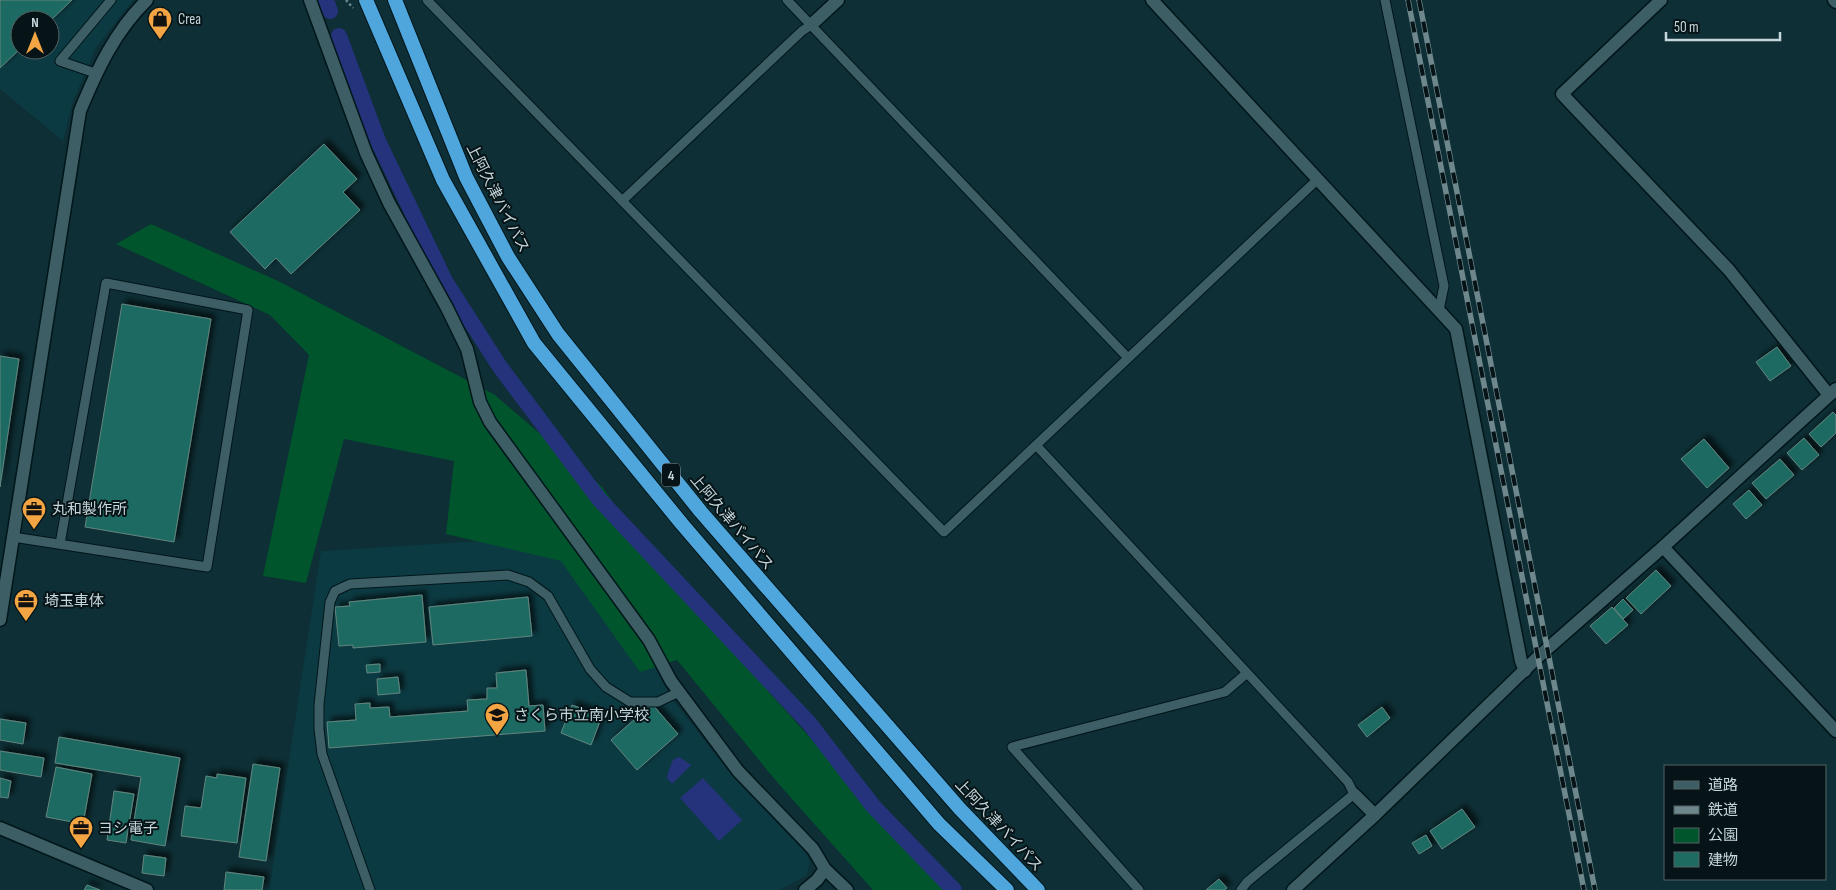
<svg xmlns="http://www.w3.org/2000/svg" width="1836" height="890" viewBox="0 0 1836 890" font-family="'Sofia Sans Condensed','Noto Sans JP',sans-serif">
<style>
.built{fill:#0c3a42;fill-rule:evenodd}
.green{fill:#01552d}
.water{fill:#24337b}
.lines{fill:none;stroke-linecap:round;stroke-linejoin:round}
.canal{stroke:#24337b;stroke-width:16}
.building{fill:#1e6b62;stroke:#63857f;filter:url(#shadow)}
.service-casing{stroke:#00161a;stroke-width:11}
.minor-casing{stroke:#00161a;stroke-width:15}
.tertiary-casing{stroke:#00161a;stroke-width:15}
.trunk-casing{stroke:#00161a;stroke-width:16}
.path{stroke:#6e888c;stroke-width:2.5;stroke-dasharray:2.5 2.5;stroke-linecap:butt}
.service{stroke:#3d5e65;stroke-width:9}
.minor{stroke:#3d5e65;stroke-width:12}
.tertiary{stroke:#3d5e65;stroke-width:12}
.trunk{stroke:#4ea6dd;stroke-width:14}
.rail-casing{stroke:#6e878c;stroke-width:5.5}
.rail{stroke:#071417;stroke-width:4;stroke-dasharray:11;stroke-linecap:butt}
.labels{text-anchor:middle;stroke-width:4;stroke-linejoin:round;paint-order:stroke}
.shield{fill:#071417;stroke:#8c9ca0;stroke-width:1}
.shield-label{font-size:14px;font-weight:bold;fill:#c5d7db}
.poi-label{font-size:15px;fill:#c5d7db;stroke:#071417;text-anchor:start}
.street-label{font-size:15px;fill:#c5d7db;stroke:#071417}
</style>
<defs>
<filter id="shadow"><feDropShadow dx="4.5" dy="-4.5" stdDeviation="2.5" flood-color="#0009"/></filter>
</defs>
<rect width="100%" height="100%" fill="#0d2f35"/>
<path class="built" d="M0,0H133L97,46L73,101L63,141L0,89ZM20,20H50V50H20Z
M562,536L641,638L669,695L733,777L803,850L810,861L807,875L780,890H269L321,551Z"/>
<path class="green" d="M151,224L278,281L495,395L602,487L671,583L947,890H873L777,782L677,660L640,672L561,561L446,534L454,461L344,439L306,583L263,576L309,355L270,315L116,244Z"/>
<path class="water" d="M678,757L681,758L691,765L673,783H671L667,778C668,771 671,766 673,760Z
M703,778L742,820L719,841L680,798Z"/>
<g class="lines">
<path class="canal" d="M326,0L330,11
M339,36L378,141L445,281L500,367L599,499L809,723L873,806L954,890"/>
</g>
<path class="building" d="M0,0H72L50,21L20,20V49L0,68Z
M324,144L357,179L343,192L360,210L291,274L276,258L265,269L230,232Z
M122,304L211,319L174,542L85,527Z
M1777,347L1791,366L1770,381L1756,362Z
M0,356L19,359L0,487Z
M1833,412L1836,415V433L1821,447L1809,434Z
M1804,438L1819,455L1802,470L1787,453Z
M1704,439L1729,468L1707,488L1681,459Z
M1780,459L1794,475L1766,499L1752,483Z
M1749,490L1762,505L1746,519L1733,504Z
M1656,570L1671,586L1641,614L1626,598Z
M422,595L426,642L353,648V645L339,646L335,607L350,606L349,602Z
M528,597L532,636L433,645L429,607Z
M1623,599L1633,610L1623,619L1614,608Z
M1612,607L1628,625L1606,644L1590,626Z
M380,664V672L367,673L366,665Z
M526,670L529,706L543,705L545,731L329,748L327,722L356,720L355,704L370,703V708L389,707L390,717L468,711L467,700L487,699V688H497L496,673Z
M398,677L400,693L378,695L377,679Z
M652,704L678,734L637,770L611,740Z
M572,705L602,716L591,745L561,733Z
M1382,707L1390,718L1367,737L1358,725Z
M0,719L26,723L23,744L0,740Z
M59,737L180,758L165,846L131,840L141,777L55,763Z
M0,751L44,758L41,777L0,770Z
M253,764L280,768L266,861L239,857Z
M56,767L92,774L83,824L46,817Z
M217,774L246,778L237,843L181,836L185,806L201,808L206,776L217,778Z
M0,778L11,781L8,798L0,797Z
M114,791L134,794L126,843L107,840Z
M1462,809L1475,827L1442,849L1430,831Z
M1426,835L1432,846L1419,854L1412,843Z
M144,855L166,858L164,876L142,873Z
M226,872L264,877L262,890H224Z
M1219,879L1227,888L1224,890H1206Z
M87,885L100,890H84Z"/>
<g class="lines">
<defs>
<path id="service" d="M427,0L944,532L1318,179
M787,0L1128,358
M1385,0L1444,286L1439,310
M95,73L60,61L111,0
M622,201L802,31L811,25
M1036,445L1348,782L1354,794L1247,882L1241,890
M13,537L207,567L248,310L106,283L60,544
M370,890L322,754L319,729V705L330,602L335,591L350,584L508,575L529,582L548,596L590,669L606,687L630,702H658L679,692
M1139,890L1012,747L1225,692L1247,673"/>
<path id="minor" d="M310,0L366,153L389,203L447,308L467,349L480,402L490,422L649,640L671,681L738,771L813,849L825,869L817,880L805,890
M1152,0L1456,329L1521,661L1525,671
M1661,0L1562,94L1729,270L1829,395
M1834,0L1836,2
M811,25L838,0
M1663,547L1836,731
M1354,794L1375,815
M0,828L147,890
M825,869L847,890"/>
<path id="tertiary" d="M0,620L80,111C97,70 115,31 147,0
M1293,890L1375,815L1538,657L1663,547L1836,389"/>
<path id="trunk" d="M366,0L443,180L534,343L682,524L939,824L1007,890
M395,0L466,177L508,257L558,334L701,512L960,809L1038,890"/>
</defs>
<use href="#service" class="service-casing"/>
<use href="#minor" class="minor-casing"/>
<use href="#tertiary" class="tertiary-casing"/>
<use href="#trunk" class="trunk-casing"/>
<path class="path" d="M346,0L353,8"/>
<use href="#service" class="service"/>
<use href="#minor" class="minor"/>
<use href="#tertiary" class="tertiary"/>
<use href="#trunk" class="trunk"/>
<defs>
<path id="rail" d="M1408,0L1584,890
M1419,0L1595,890"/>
</defs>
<use href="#rail" class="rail-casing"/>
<use href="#rail" class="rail"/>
</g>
<defs>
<symbol id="shop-pin" viewBox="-11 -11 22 30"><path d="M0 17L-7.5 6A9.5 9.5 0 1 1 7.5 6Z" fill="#f3a443" stroke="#071417"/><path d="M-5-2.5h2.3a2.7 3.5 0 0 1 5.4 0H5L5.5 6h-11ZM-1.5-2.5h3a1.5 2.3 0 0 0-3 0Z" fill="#111"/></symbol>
<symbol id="office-pin" viewBox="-11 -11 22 30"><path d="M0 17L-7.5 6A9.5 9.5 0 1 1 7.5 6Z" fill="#f3a443" stroke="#071417"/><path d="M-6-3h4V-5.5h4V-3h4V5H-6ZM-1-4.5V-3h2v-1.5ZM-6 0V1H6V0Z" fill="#111"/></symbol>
<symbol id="school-pin" viewBox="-11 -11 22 30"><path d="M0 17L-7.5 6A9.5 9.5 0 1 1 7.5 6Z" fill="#f3a443" stroke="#071417"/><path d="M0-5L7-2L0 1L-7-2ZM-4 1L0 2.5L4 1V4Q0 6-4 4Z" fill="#111"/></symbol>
</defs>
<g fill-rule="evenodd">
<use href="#shop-pin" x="146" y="5" width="28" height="38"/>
<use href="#office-pin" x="20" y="495" width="28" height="38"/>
<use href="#office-pin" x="12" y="587" width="28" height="38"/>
<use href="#school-pin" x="483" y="701" width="28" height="38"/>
<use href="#office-pin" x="67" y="814" width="28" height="38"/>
</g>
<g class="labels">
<rect class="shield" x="662" y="463.5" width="18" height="23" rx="4"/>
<g class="shield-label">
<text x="671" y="480">4</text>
</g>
<g class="poi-label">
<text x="178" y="24">Crea</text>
<text x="52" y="514">丸和製作所</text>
<text x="44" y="606">埼玉車体</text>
<text x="514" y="720">さくら市立南小学校</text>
<text x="98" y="833">ヨシ電子</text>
</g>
<g class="street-label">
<text transform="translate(498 198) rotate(63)" y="5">上阿久津バイパス</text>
<text transform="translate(732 522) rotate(50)" y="5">上阿久津バイパス</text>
<text transform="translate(999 825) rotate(47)" y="5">上阿久津バイパス</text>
</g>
</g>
<rect x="1664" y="765" width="162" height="115" fill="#071417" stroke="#536265"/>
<rect x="1674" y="781" width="25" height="8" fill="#3d5e65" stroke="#536265"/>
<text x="1708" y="790" font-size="15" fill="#c5d7db">道路</text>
<rect x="1674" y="806" width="25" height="8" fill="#6e878c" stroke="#536265"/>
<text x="1708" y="815" font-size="15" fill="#c5d7db">鉄道</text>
<rect x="1674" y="828" width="25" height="15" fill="#01552d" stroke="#536265"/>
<text x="1708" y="840" font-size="15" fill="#c5d7db">公園</text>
<rect x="1674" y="852" width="25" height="15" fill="#1e6b62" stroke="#536265"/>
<text x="1708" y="865" font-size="15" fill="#c5d7db">建物</text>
<g transform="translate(35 35)"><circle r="24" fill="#071417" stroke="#536265"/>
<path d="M0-4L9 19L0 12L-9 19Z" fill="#f3a443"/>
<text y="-8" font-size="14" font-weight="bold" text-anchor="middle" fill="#c5d7db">N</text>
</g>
<path d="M1666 32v8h114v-8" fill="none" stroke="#c5d7db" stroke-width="2.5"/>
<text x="1674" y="32" font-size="15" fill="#c5d7db" stroke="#071417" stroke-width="4" paint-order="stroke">50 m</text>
</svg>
